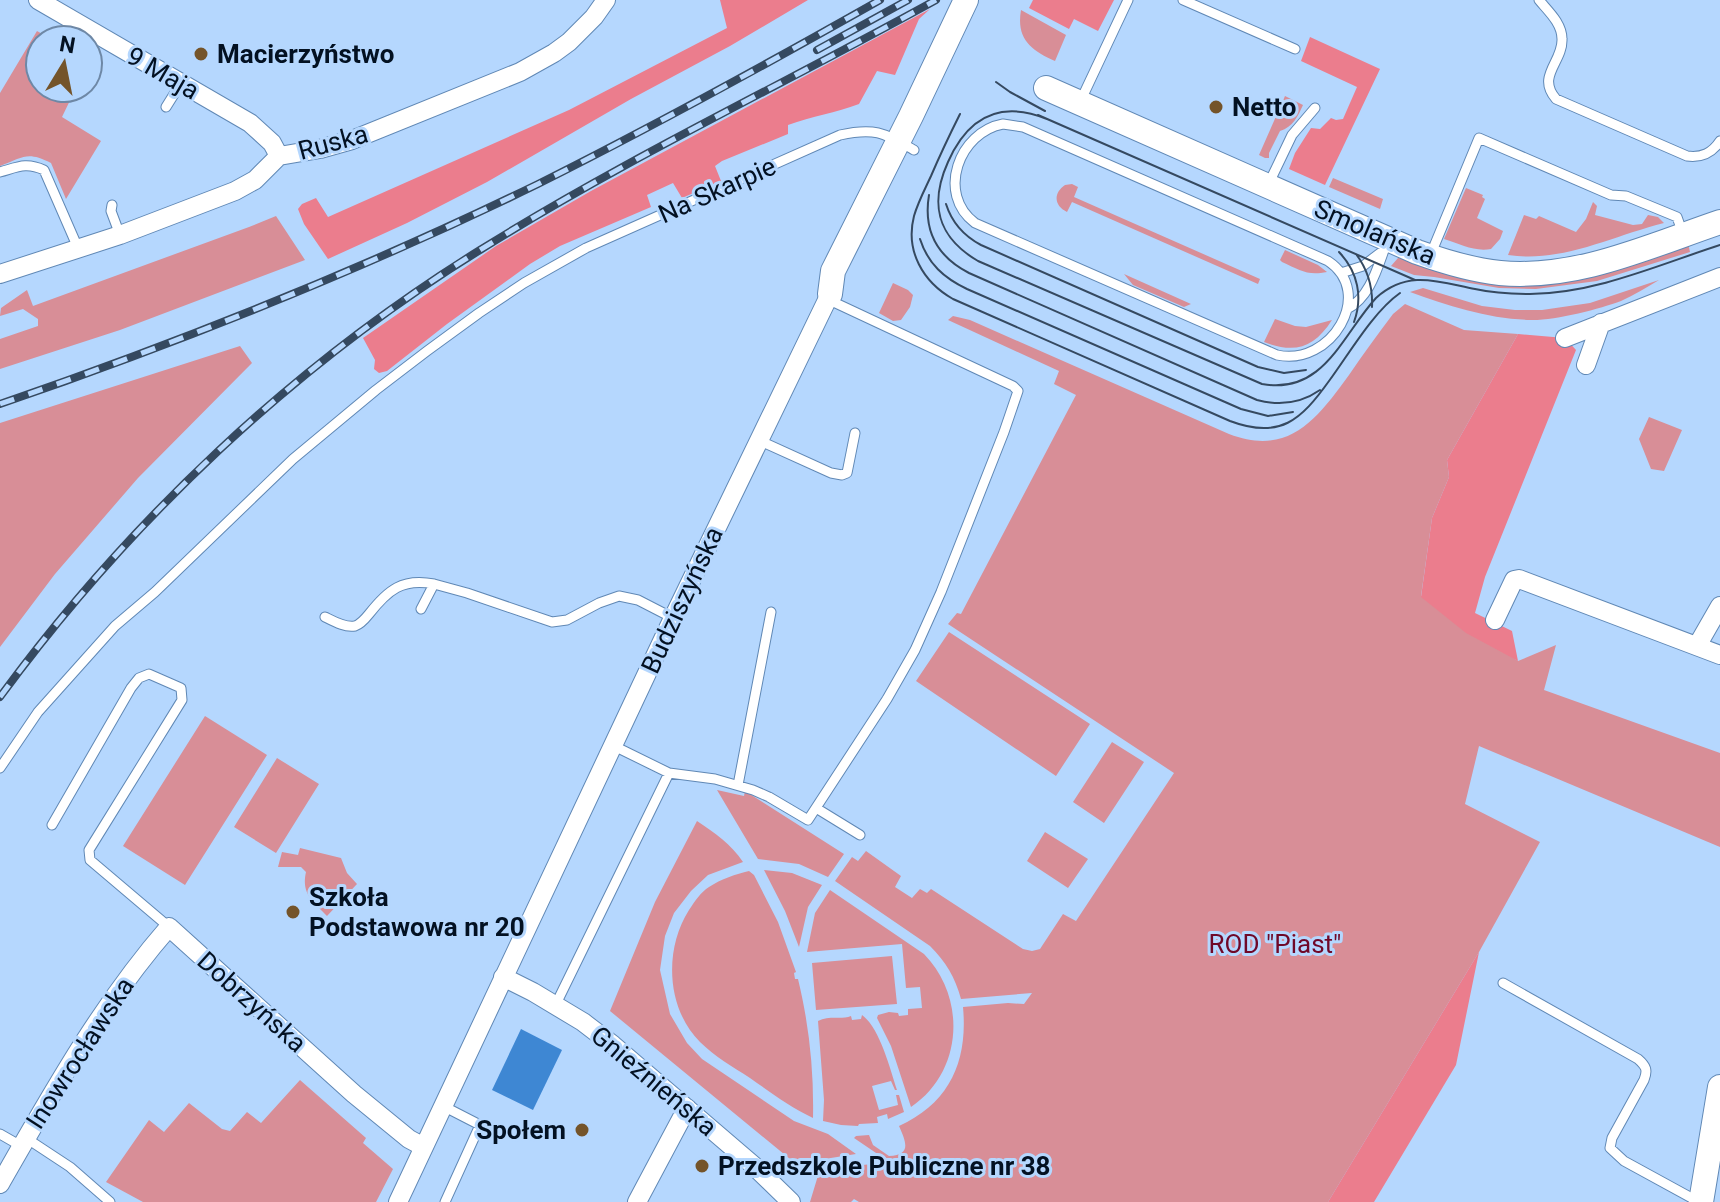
<svg xmlns="http://www.w3.org/2000/svg" width="1720" height="1202" viewBox="0 0 1720 1202" font-family="Roboto,sans-serif">
<style>
.green{fill:#d88e97}
.forest{fill:#eb7d8d}
.water{fill:#3e87d3}
.lines{fill:none;stroke-linecap:round;stroke-linejoin:round}
.service-casing{stroke:#6088b5;stroke-width:11}
.minor-casing{stroke:#6088b5;stroke-width:20}
.tertiary-casing{stroke:#6088b5;stroke-width:26}
.service{stroke:#fff;stroke-width:9}
.minor{stroke:#fff;stroke-width:18}
.tertiary{stroke:#fff;stroke-width:24}
.tram{stroke:#354960;stroke-width:2}
.rail-casing{stroke:#354960;stroke-width:8}
.rail{stroke:#b5d7fe;stroke-width:5;stroke-dasharray:15;stroke-linecap:butt}
.poi-dot{fill:#74542a;stroke:#b5d7fe;stroke-width:3}
.labels{text-anchor:middle;stroke-width:6;stroke-linejoin:round;paint-order:stroke}
.poi-label{font-size:26px;font-weight:bold;fill:#031122;stroke:#b5d7fe;text-anchor:start}
.street-label{font-size:26px;fill:#031122;stroke:#b5d7fe}
.park-label{font-size:26px;fill:#6f0828;stroke:#b5d7fe}
</style>
<rect width="100%" height="100%" fill="#b5d7fe"/>
<path class="green" d="M1021,10L1066,35L1055,61C1031,50 1016,39 1021,10Z
M37,31L53,40H40V88H76L62,117L101,141L66,199L51,163C27,151 24,157 0,166V93Z
M1285,96L1303,105C1298,116 1293,127 1280,131L1269,153V158H1265L1259,155Z
M1333,178L1383,199L1380,209L1329,187Z
M1072,184L1078,187L1074,197L1260,279L1258,284L1072,202L1067,212C1054,206 1053,193 1065,185Z
M1466,188L1483,195L1482,197L1485,199L1477,218L1503,231L1500,239L1491,249C1474,252 1461,244 1444,239Z
M1593,202L1597,206L1595,215L1633,225L1642,224L1648,215L1658,217L1664,223C1612,236 1563,263 1508,255L1524,215L1536,219L1539,216L1576,232L1586,219Z
M276,216L305,260L120,330L0,369V339L38,326V319L23,309L0,316L1,308L27,290L33,306L249,227Z
M1688,243L1690,252L1597,281L1536,289L1499,288L1434,277L1414,275L1391,266L1398,258L1407,257L1458,274Z
M1285,250L1318,265L1327,272C1307,276 1300,270 1282,262L1280,260Z
M1124,274L1191,304L1184,307L1133,285Z
M1659,280C1647,287 1634,295 1621,301C1600,309 1553,321 1530,320C1489,319 1448,306 1410,292L1423,288L1482,306L1515,310H1542L1590,303Z
M893,283L908,290L913,295L910,307L901,320L893,321L879,313Z
M1405,304L1464,330L1518,334L1447,460L1449,477L1432,518L1421,596L1518,661L1556,645L1544,690L1720,753V847L1479,746L1465,804L1540,842L1479,952L1328,1202H859L854,1199L851,1202H810L820,1169L873,1164L879,1155L854,1138L856,1136L869,1135L873,1145L889,1156C912,1155 906,1142 899,1126C950,1103 968,1061 963,1007L1008,1003L1024,1004L1032,993L961,999C955,977 946,962 930,946L835,881L852,857L858,861L866,851L901,876L895,887L912,898L920,889L927,893L931,889L1023,949L1032,951L1040,949L1063,914L1076,921L1174,773L948,624L957,613L961,614L1076,395L1054,384L1059,371L948,320L953,316L970,320L1229,434C1289,457 1317,419 1349,375C1363,354 1378,334 1393,314Z
M1275,319L1295,326L1306,327L1332,320C1314,348 1295,354 1264,342Z
M240,346L252,363L138,478L55,574L0,647V423Z
M1649,417L1682,430L1664,471L1651,469L1639,439Z
M949,632L1090,724L1056,776L916,681Z
M205,716L267,755L185,885L123,846Z
M1112,742L1144,762L1104,823L1073,802Z
M277,758L319,784L276,853L234,827Z
M717,790L744,796L745,791L844,854L828,877L799,864L758,859Z
M697,821C715,833 731,844 743,862L708,875L691,891L674,913L665,936L660,970L670,1014L687,1043L702,1059L794,1121L828,1134L856,1154L812,1161L807,1173L610,1011L655,902Z
M1045,832L1088,859L1068,888L1027,861Z
M300,848L341,858L347,873L357,884L327,916C313,901 301,894 306,872L301,867H278L282,852L298,855Z
M764,870L792,873L822,885L808,907L799,947L785,911Z
M749,871L754,875L778,922L796,972L794,973L795,979H798C809,1024 814,1071 813,1118C790,1107 770,1092 750,1078C733,1067 714,1056 700,1042C666,1008 664,949 689,910C695,901 701,892 709,887C721,879 736,874 749,871Z
M830,890L924,954C967,998 963,1072 911,1107L891,1046L877,1018L878,1015L889,1012L898,1013L899,1016L908,1015V1009L922,1008L920,987L906,988L902,944L807,952L815,913Z
M892,956L897,1004L816,1010L812,963Z
M862,1015C880,1028 890,1069 897,1090H895L891,1081L872,1086L879,1110L898,1105L896,1095H899L904,1112L888,1119L887,1114L877,1117L878,1123L859,1124L858,1126L841,1125L823,1121L824,1100L818,1021C829,1015 842,1020 851,1016L852,1020L861,1019Z
M300,1080L366,1138L363,1143L393,1169L376,1202H143L106,1182L149,1120L164,1132L189,1103L222,1129L230,1131L247,1112L261,1123Z"/>
<path class="forest" d="M720,0H808L730,46L631,99L487,182L407,223L328,259L304,224L298,209L302,204L316,198L328,217L569,110L727,28Z
M1033,0H1114L1098,31L1074,19L1069,29L1029,8Z
M930,9L919,19L895,75L877,71L859,104C836,113 812,116 788,125V134L722,161L715,166L721,181L682,198L673,183L647,195L651,207L560,246L530,264L447,324L387,371L379,373L374,369L375,360L363,338L496,246L591,191Z
M1310,37L1380,69L1325,185L1289,169L1295,153L1311,128L1320,129L1331,118L1336,120L1343,119L1357,87L1301,61Z
M1518,334L1565,338L1576,350L1485,577L1475,613L1512,631L1518,661L1466,633L1421,597L1432,518L1449,477L1447,460Z
M1479,952L1456,1065L1374,1202H1328Z"/>
<path class="water" d="M521,1029L562,1050L533,1110L492,1090Z"/>
<g class="lines">
<defs>
<path id="service" d="M1183,0L1295,49
M1539,0C1548,11 1562,23 1562,39C1563,62 1536,76 1556,99L1687,156C1702,158 1712,153 1720,141
M1080,102L1128,0
M166,107L181,83
M1003,124L1023,127L1328,261C1376,293 1331,367 1277,355L975,223C936,194 959,132 1003,124Z
M0,172C18,167 26,162 44,170L78,248
M1269,183L1292,135L1315,108
M112,205L111,211L120,235
M1430,256L1479,138L1611,195L1626,196L1677,217L1683,234
M1341,273L1363,266L1380,253
M1347,309C1371,297 1378,265 1387,242
M758,440L831,473L842,475L847,473L855,433
M421,609L434,584L467,593L552,622L567,620L599,603L619,596L638,600L673,618
M325,617C333,621 345,628 355,626C361,624 365,619 369,614C388,590 402,578 434,584
M614,746L669,773L715,779L753,790L769,797L808,820L887,699L915,650L941,592L1004,432L1018,391L1013,386L827,299
M0,768L38,712L115,626L155,592L293,459L376,390L427,351L479,313L524,283L586,248L840,135C875,127 884,133 914,150
M738,785L771,612
M816,808L860,835
M52,825L131,688L139,678L149,674L181,688L182,700L89,850L90,860L169,927
M1503,983L1638,1059C1646,1066 1648,1070 1644,1080L1612,1138L1610,1148L1624,1161L1699,1202
M555,1006L669,773
M443,1106L480,1125L445,1202
M0,1134L21,1146
M26,1138L70,1167L110,1202"/>
<path id="minor" d="M38,0L250,123L272,143L279,156
M0,274L120,235L235,191L255,180L279,156L320,149L352,140L520,72L554,53L569,42L594,17L606,0
M1565,338L1720,277
M1586,365L1601,323
M1495,620L1514,580L1519,579L1720,655
M1697,646L1720,606
M503,977L533,992L583,1022L613,1045L753,1165L791,1202
M0,1184C51,1095 101,1005 169,927L354,1094L409,1139L424,1147
M398,1202L673,618L830,294
M637,1202L687,1108"/>
<path id="tertiary" d="M1046,88L1417,252C1445,262 1471,270 1500,273C1577,280 1649,246 1720,222
M830,294L833,271L911,116L966,0
M1701,1202L1720,1087"/>
</defs>
<use href="#service" class="service-casing"/>
<use href="#minor" class="minor-casing"/>
<use href="#tertiary" class="tertiary-casing"/>
<use href="#service" class="service"/>
<use href="#minor" class="minor"/>
<use href="#tertiary" class="tertiary"/>
<path class="tram" d="M996,82L1010,92L1045,111
M960,114C950,134 940,155 931,176C925,189 918,202 914,216C905,251 923,282 953,299L1230,421C1280,440 1301,420 1329,381C1349,354 1373,312 1400,293
M1038,115L1415,280
M1047,119C1000,100 968,117 948,162C929,204 937,237 978,261L1262,384C1324,395 1342,335 1376,298C1408,269 1439,282 1475,289C1493,293 1512,294 1530,294C1597,293 1658,265 1720,245
M929,195C923,231 938,257 969,273L1257,400C1280,406 1300,404 1320,390
M946,204C952,223 964,236 981,245L1258,367L1284,373L1306,370
M920,239C928,264 944,278 967,289L1241,409L1268,416L1293,412
M1339,252C1358,272 1363,297 1354,322
M1356,254C1368,270 1373,287 1372,307"/>
<defs>
<path id="rail" d="M817,50L908,0
M0,404C183,341 364,269 538,184C654,126 767,64 880,0
M0,697C130,520 293,366 480,250C627,158 784,84 936,0"/>
</defs>
<use href="#rail" class="rail-casing"/>
<use href="#rail" class="rail"/>
</g>
<g class="poi-dot">
<circle cx="201" cy="54" r="8"/>
<circle cx="1216" cy="107" r="8"/>
<circle cx="293" cy="912" r="8"/>
<circle cx="582" cy="1130" r="8"/>
<circle cx="702" cy="1166" r="8"/>
</g>
<g class="labels">
<g class="poi-label">
<text x="217" y="63">Macierzyństwo</text>
<text x="1232" y="116">Netto</text>
<text x="309" y="906">Szkoła<tspan x="309" dy="30">Podstawowa nr 20</tspan></text>
<text x="566" y="1139" text-anchor="end">Społem</text>
<text x="718" y="1175">Przedszkole Publiczne nr 38</text>
</g>
<g class="street-label">
<text transform="translate(163 73) rotate(30)" y="9">9 Maja</text>
<text transform="translate(333 142) rotate(-15)" y="9">Ruska</text>
<text transform="translate(717 190) rotate(-24)" y="9">Na Skarpie</text>
<text transform="translate(1375 232) rotate(23)" y="9">Smolańska</text>
<text transform="translate(682 600) rotate(-65)" y="9">Budziszyńska</text>
<text transform="translate(252 1002) rotate(42)" y="9">Dobrzyńska</text>
<text transform="translate(80 1053) rotate(-57)" y="9">Inowrocławska</text>
<text transform="translate(654 1081) rotate(40)" y="9">Gnieźnieńska</text>
</g>
<g class="park-label">
<text x="1275" y="953">ROD "Piast"</text>
</g>
</g>
<g transform="translate(64 64) rotate(10)"><circle r="38" fill="#b5d7fe" stroke="#6e88a6" stroke-width="2"/>
<path d="M0-6L14 30L0 20L-14 30Z" fill="#74542a"/>
<text y="-12" font-size="22" font-weight="bold" text-anchor="middle" fill="#031122">N</text>
</g>
</svg>
